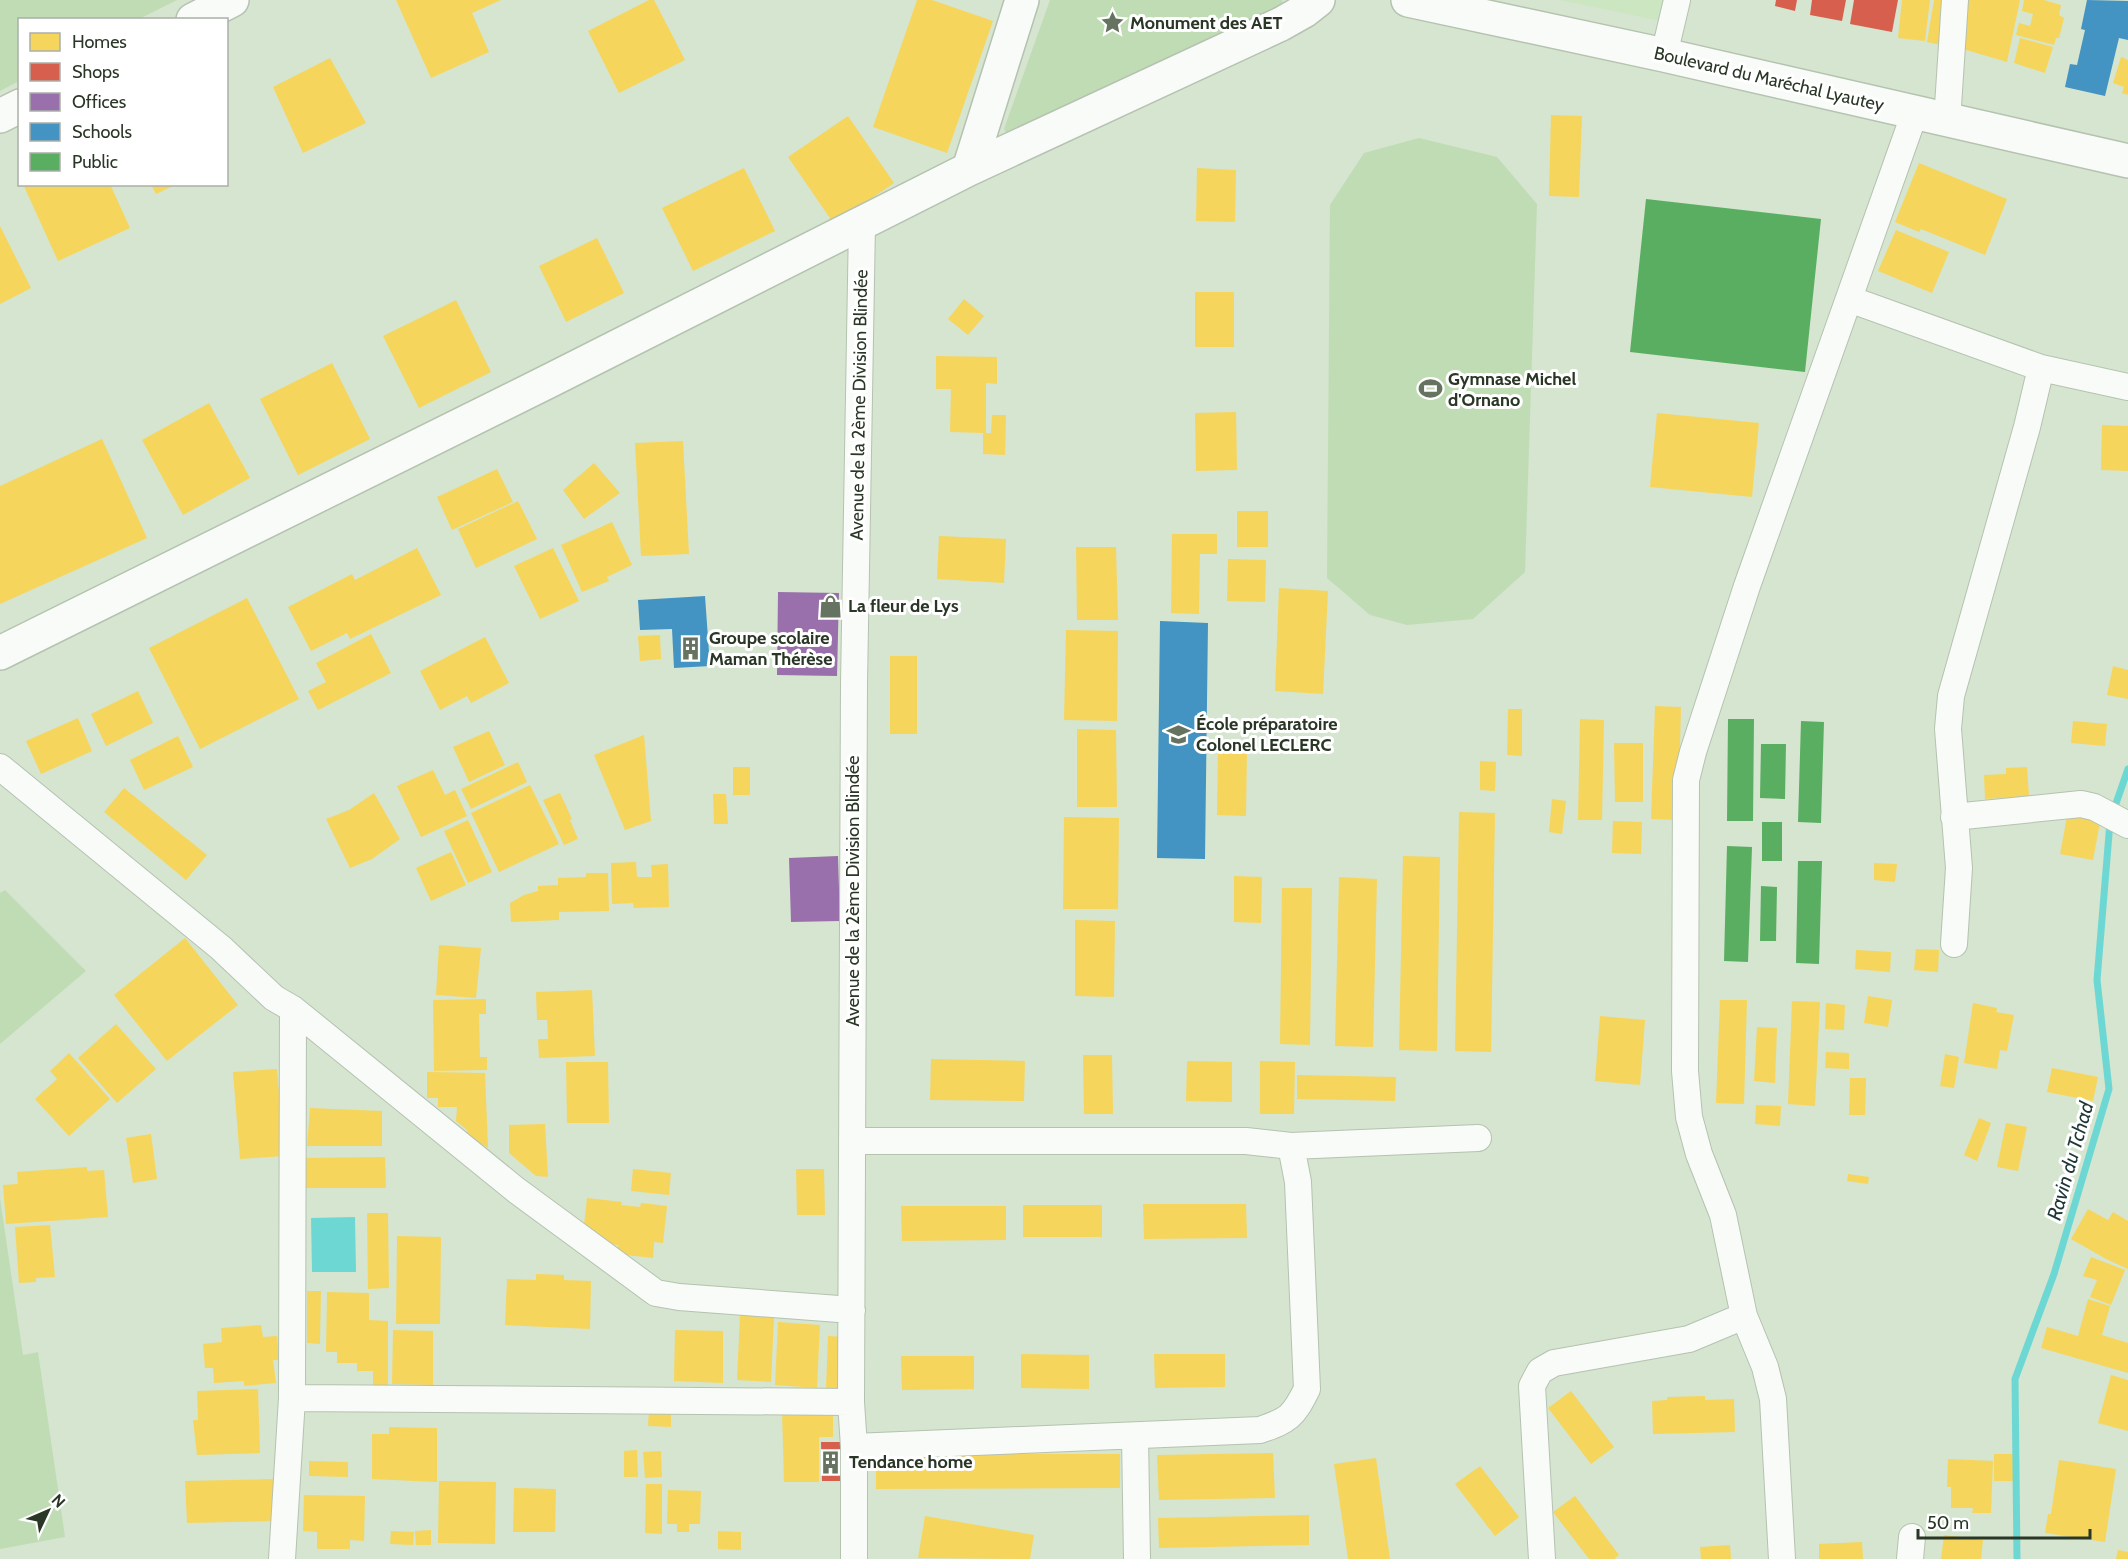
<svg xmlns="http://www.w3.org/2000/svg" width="2128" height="1559" viewBox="0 0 2128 1559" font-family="Cabin,sans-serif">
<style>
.built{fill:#cbe6c1}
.green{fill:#c0dcb5}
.water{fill:#6dd8d3}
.homes{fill:#f6d55c}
.shops{fill:#d6604d}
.offices{fill:#9970ab}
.schools{fill:#4393c3}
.public{fill:#5aae61}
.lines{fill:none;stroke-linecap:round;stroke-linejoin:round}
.stream{stroke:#6dd8d3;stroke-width:7}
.street-casing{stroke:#b5c2b0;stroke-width:28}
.secondary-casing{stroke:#b5c2b0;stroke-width:36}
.street{stroke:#f9fbf8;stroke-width:26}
.secondary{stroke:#f9fbf8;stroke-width:33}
.labels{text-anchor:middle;stroke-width:6;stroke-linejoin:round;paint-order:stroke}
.poi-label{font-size:18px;font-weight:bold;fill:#2a3626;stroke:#fff;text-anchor:start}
.street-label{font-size:18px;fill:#2a3626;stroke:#fff}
.water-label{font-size:20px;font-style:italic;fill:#1f3737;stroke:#fff}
</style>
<rect width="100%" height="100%" fill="#d5e5cf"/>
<path class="built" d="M1560,0H1665L1661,21Z"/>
<path class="green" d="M0,0H177L139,19L20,20L19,81L0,91Z
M1050,0H1282L1284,9L1011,142L1004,129Z
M1419,138L1497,157L1537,204L1525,572L1473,619L1407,625L1370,615L1327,578L1330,205L1364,153Z
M5,890L86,971L0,1044V893Z
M0,1198L23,1355L38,1352L65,1537L0,1549Z"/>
<path class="water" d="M355,1217L356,1272H312L311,1218Z"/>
<path class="homes" d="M396,0H501L472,13L489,52L431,78Z
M649,0H654L685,60L619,93L588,31Z
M917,0H932L993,21L947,153L873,127Z
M1902,0H1930L1925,41L1898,38Z
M1934,0H1954L1950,47L1927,42Z
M1964,0H2020L2007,62L1963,49Z
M2024,0H2044L2061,5L2059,15L2064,18L2059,38H2056L2054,45L2016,35L2019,23L2030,26L2033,14L2022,11Z
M2020,38L2053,47L2045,73L2014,63Z
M2121,57L2128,60V95L2122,93L2124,87L2113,83Z
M330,58L366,123L303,153L273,87Z
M1551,115L1582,116L1579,197L1549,196Z
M848,116L894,183L834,224L788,157Z
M1919,163L2007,199L1985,255L1921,229L1919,232L1895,222Z
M744,168L775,231L693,271L662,208Z
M1197,168L1236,170L1235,222L1196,221Z
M23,184H110L130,228L58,261Z
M151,184H177L156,194Z
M0,226L31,288L0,304Z
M1896,230L1949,252L1932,293L1878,271Z
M597,238L624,293L566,322L539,266Z
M1195,292H1234V347H1195Z
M964,299L984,316L968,335L948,319Z
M456,300L491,372L419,408L383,336Z
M936,356L997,357V384L986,383V433H991L992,415H1006L1005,455L983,454V433L950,432L951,389H936Z
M332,363L370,439L298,475L260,399Z
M209,403L250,478L183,515L142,440Z
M1236,412L1237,470L1196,471L1195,413Z
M1657,413L1759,423L1752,497L1650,487Z
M2102,425L2128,426V471L2101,470Z
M102,439L147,538L0,604V486Z
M683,441L689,554L641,556L635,443Z
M594,463L620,493L584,519L563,490Z
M497,469L513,502L452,530L437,497Z
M518,501L537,539L476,568L458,529Z
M1237,511H1268V547H1237Z
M612,522L632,565L607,577L609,581L582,592L561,545Z
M1172,534H1217V554H1200L1199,614L1171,613Z
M939,536L1006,539L1004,583L937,579Z
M1076,547H1116L1118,620H1077Z
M417,548L441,595L350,639L347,633L311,651L288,607L352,574L355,580Z
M553,548L579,601L540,619L514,566Z
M1228,559L1266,560L1265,602L1227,601Z
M1279,588L1328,591L1323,694L1275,691Z
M247,598L299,699L200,749L149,648Z
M1066,630L1118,631L1117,721L1064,720Z
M371,634L391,673L318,710L308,691L326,682L316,663Z
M660,635L661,659L640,661L638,636Z
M485,637L509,683L471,703L467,696L440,710L420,671Z
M890,656H917V734H890Z
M2113,666L2128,670V699L2107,695Z
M138,691L153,723L106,746L91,714Z
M1655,706L1681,707L1678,820L1651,819Z
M1508,709H1522V756L1507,755Z
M78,718L92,751L41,774L26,741Z
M1580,719L1604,720L1602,820H1578Z
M2073,721L2107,724L2105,746L2071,743Z
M1077,729L1116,730L1117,807H1077Z
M489,731L505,765L469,782L453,747Z
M644,735L651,821L625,830L594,755Z
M178,736L193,767L144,790L130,760Z
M1614,743H1643V802H1615Z
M1218,748H1247L1246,816L1217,815Z
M1480,761L1496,762L1495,791L1480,790Z
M518,762L527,782L471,809L461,789Z
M733,767H750V795H733Z
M2027,767L2029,796L1985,799L1984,775L2006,774V768Z
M433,770L445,795L455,790L467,816L421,837L397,786Z
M530,785L559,844L499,872L471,813Z
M124,788L207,855L186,880L104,812Z
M374,793L400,839L372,859L350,868L326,819L349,810Z
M560,793L572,819L570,820L578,839L564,845L543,800Z
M713,794H726L728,824H714Z
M1552,799L1566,801L1562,834L1549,832Z
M2068,811L2101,817L2093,860L2060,854Z
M1459,812L1495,813L1491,1052L1455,1051Z
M1064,817L1119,818L1118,909H1063Z
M468,820L492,872L468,883L444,831Z
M1613,821L1642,822L1641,854L1612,853Z
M451,852L466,885L431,901L416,868Z
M1403,856L1440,857L1437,1051L1399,1050Z
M636,862L637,877H652L651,865L668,864L669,907L634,908L633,903L612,904L611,863Z
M1874,863L1897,864L1895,882L1874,880Z
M586,873H608L609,911L559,912V920L511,922L510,903L524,895L538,891V886L558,885V878L586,877Z
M1234,876L1262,877L1261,923L1234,922Z
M1339,877L1377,879L1373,1047L1335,1046Z
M1282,888H1312L1310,1045L1280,1044Z
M1075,920L1115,921L1114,997L1075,996Z
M185,938L238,1005L167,1061L114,995Z
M439,945L481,948L476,998L436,995Z
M1916,949L1939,950L1938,972L1914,970Z
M1856,950L1891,952L1890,972L1855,969Z
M592,990L595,1056L539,1058L538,1039H548L547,1020H537L536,992Z
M1868,996L1892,1000L1888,1027L1864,1023Z
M486,999V1014H479L480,1057H487V1070L434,1071L433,1000Z
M1720,1000H1747L1744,1104L1716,1103Z
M1792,1001L1820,1002L1815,1106L1788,1104Z
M1826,1003L1845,1005L1844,1030L1825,1029Z
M1973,1003L1997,1008L1996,1012L2014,1015L2007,1051L2000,1050L1997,1069L1964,1063Z
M1600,1016L1645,1020L1640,1085L1595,1081Z
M116,1024L156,1069L117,1103L78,1058Z
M1757,1027L1777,1028L1775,1083L1754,1081Z
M1826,1052L1849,1053V1069L1825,1068Z
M69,1053L110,1099L69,1136L35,1099L57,1079L50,1071Z
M1945,1054L1959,1057L1954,1088L1940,1086Z
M1083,1055H1112L1113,1114H1084Z
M931,1059L1025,1061L1024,1101L930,1100Z
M1187,1061L1232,1062V1102L1186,1101Z
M1260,1061L1295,1062L1294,1114H1260Z
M566,1062H608L609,1123H567Z
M2052,1068L2098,1077L2093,1101L2047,1092Z
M277,1069L284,1156L240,1159L233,1072Z
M427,1072L485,1073L488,1148L467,1135V1130L456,1121L457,1107H438V1098H427Z
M1297,1075L1396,1077L1395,1101L1297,1099Z
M1850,1078H1866L1865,1115H1849Z
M1756,1105L1781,1106L1780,1126L1755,1124Z
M310,1108L382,1111V1146H307Z
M1979,1118L1991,1123L1977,1161L1964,1155Z
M2006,1123L2027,1127L2018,1171L1997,1167Z
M545,1124L548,1177L536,1176L509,1153V1125Z
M151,1134L157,1179L133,1183L126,1138Z
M385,1157L386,1188H302V1158Z
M87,1167V1171L104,1170L108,1217L6,1224L3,1185L18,1184L17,1172Z
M633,1169L671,1173L669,1195L631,1191Z
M796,1169H824L825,1215H797Z
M1848,1174L1869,1177L1868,1184L1847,1181Z
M587,1198L622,1202L621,1205L640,1207L641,1203L667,1206L663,1243L654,1242L653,1258L617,1254L618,1245L598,1243L583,1234Z
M1143,1204H1246L1247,1238L1144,1239Z
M1023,1205H1102V1237H1023Z
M901,1206H1006V1240L902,1241Z
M2088,1209L2108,1220L2113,1212L2128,1221V1269L2108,1260L2071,1239Z
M367,1213H388L389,1288L368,1289Z
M50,1225L55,1277L36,1278V1282L19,1283L15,1227Z
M397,1236L441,1237L440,1324H396Z
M2091,1257L2125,1270L2111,1305L2090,1297L2097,1280L2083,1276Z
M536,1274L564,1275V1280L591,1281L590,1329L505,1325L507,1279L536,1280Z
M307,1291H321L320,1344L307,1343Z
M327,1292L369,1293V1320L388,1321V1391H373V1371H357V1363H337V1352H326Z
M2088,1299L2110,1306L2102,1335L2128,1343V1373L2041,1348L2047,1327L2078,1336Z
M740,1315L774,1317L771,1382L737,1380Z
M778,1322L820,1325L817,1388L775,1385Z
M261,1325L263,1337L277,1336L279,1360H273L276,1383L244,1386V1381L214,1383L213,1368H205L203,1344L222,1342L221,1328Z
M393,1330L433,1331V1385L392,1384Z
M675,1330L723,1331V1383L674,1381Z
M828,1336L844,1337L842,1388H826Z
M1021,1354L1089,1355V1389L1021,1388Z
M1154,1354H1225V1387L1155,1388Z
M901,1356H974V1389L902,1390Z
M2111,1375L2128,1380V1431L2098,1423Z
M258,1389L260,1453L197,1455L193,1420H198L197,1391Z
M1571,1391L1614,1447L1591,1464L1548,1408Z
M1705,1396V1400L1734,1399L1735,1432L1653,1434L1652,1401L1667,1400V1397Z
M649,1410L671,1411V1427L648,1426Z
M782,1411H833V1437H819V1482H784Z
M389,1427L437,1428V1482L372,1479V1434H389Z
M637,1450L638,1477H624V1451Z
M661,1451L662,1477L645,1478L643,1452Z
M1273,1453L1275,1498L1159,1500L1157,1455Z
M876,1454H1120V1488L876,1489Z
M1994,1454H2015L2014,1481H1994Z
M1376,1458L1390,1559H1348L1334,1464Z
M1948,1459L1993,1461L1991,1513H1972L1973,1508H1951V1487H1947Z
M2059,1460L2116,1469L2105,1542L2045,1533L2048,1514H2051Z
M309,1461L348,1462V1477L309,1476Z
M1480,1466L1519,1517L1495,1536L1455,1484Z
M273,1479L275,1521L187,1523L185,1481Z
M439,1481L496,1482L495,1544L438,1543Z
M646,1484H662V1534L645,1533Z
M514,1488L556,1489L555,1532H513Z
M668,1490L701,1491L700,1524H689V1532H677V1524H667Z
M304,1495L365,1496L364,1541L350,1540V1549H317V1532L303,1531Z
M1575,1496L1619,1555L1614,1559H1589L1553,1512Z
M1309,1515V1545L1159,1548L1158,1518Z
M925,1516L1034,1535L1030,1559L918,1558Z
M431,1530V1545H416L415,1531Z
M391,1531L414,1532L413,1545L390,1544Z
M718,1531L741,1532V1550L718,1549Z
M1944,1535L1983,1540L1981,1559H1941Z
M1862,1542L1863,1559H1819V1544Z
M1730,1545L1731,1559H1701L1700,1547Z
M2118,1550L2128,1552V1559H2116Z"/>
<path class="shops" d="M1776,0H1797L1795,11L1775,6Z
M1812,0H1846L1842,21L1810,15Z
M1854,0H1898L1892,32L1850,24Z
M821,1442H840L841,1481H822Z"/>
<path class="offices" d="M778,592L839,593L837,676L777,675Z
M838,856L840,921L791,922L789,858Z"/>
<path class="schools" d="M2087,0L2128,1V40L2119,38L2105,96L2065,87L2070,64L2077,65L2085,30L2081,29Z
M705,596L710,666L674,668L672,629L640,630L638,600Z
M1160,621L1208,623L1205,859L1157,858Z"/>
<path class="public" d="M1646,199L1821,219L1805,372L1630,352Z
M1728,719H1754L1753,821H1727Z
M1801,721L1824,722L1821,823L1798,822Z
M1761,744H1786L1785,799L1760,798Z
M1762,822H1782V861H1762Z
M1727,846L1752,847L1748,962L1724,961Z
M1798,861H1822L1819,964L1796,963Z
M1761,886L1777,887L1776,941H1760Z"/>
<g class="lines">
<path class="stream" d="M2113,812L2128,769
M2017,1559L2015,1379L2054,1274L2109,1089L2097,980L2110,822"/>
<defs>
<path id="street" d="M1664,55L1677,0
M1947,121L1955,0
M1849,299L2041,368L2128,387
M0,767L221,948L274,998L293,1009L516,1190L656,1293L679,1297L852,1310
M1954,817L2081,804L2094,807L2128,825
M1954,944L1959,868L1948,729L1951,696L2027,427L2041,368
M852,1141H1246L1291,1146L1298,1182L1307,1389C1293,1417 1289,1420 1260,1430L854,1447
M1291,1146L1478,1138
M292,1398L851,1402
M1135,1436L1137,1559
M282,1559L292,1398L293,1009
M854,1559V1447L851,1402L854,684L862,223
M1542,1559L1532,1386L1540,1371L1554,1363L1689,1339L1744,1316
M1782,1559L1773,1399L1765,1367L1744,1316L1723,1215L1699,1154L1689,1117L1685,1071L1686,780L1693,752L1747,586L1915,112
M1910,1559L1912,1537"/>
<path id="secondary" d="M1408,0L1664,55L2128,161
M193,20L232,0
M0,116L20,106
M969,169L1281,24L1304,11L1318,0
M0,653L551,380L969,169L1022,0"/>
</defs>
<use href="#street" class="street-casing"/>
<use href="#secondary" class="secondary-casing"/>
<use href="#street" class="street"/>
<use href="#secondary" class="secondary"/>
</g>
<defs>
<symbol id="sight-bare" viewBox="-9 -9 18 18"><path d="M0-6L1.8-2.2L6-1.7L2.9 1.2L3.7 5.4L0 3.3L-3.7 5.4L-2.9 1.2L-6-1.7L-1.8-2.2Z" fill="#667361" stroke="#fff" stroke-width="2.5" paint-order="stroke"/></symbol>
<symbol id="stadium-bare" viewBox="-9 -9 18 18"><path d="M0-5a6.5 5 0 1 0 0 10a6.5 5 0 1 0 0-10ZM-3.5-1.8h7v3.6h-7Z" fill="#667361" stroke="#fff" stroke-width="2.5" paint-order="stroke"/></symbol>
<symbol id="shop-bare" viewBox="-9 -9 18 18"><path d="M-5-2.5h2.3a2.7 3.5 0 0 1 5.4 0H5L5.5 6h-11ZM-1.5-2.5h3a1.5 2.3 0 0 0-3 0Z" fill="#667361" stroke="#fff" stroke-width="2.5" paint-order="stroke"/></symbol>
<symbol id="building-bare" viewBox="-9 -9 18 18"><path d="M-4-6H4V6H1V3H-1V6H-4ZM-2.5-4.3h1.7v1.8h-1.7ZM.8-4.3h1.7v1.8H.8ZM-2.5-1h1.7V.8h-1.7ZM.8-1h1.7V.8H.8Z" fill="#667361" stroke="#fff" stroke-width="2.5" paint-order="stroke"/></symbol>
<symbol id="school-bare" viewBox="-9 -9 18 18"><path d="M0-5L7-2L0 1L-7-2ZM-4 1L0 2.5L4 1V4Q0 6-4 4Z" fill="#667361" stroke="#fff" stroke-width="2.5" paint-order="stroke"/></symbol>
</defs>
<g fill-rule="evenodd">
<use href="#sight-bare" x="1096" y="6" width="33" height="33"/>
<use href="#stadium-bare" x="1414" y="372" width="33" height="33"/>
<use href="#shop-bare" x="814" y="590" width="33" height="33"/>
<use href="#building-bare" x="674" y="632" width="33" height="33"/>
<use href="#school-bare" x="1162" y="718" width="33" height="33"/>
<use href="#building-bare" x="814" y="1446" width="33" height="33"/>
</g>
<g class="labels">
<g class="poi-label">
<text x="1130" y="29">Monument des AET</text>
<text x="1448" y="385">Gymnase Michel<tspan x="1448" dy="21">d'Ornano</tspan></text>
<text x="848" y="612">La fleur de Lys</text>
<text x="709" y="644">Groupe scolaire<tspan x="709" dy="21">Maman Thérèse</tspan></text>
<text x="1196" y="730">École préparatoire<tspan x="1196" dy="21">Colonel LECLERC</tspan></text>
<text x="849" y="1468">Tendance home</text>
</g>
<g class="street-label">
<text transform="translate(1769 79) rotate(13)" y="6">Boulevard du Maréchal Lyautey</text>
<text transform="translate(859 405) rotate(-89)" y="6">Avenue de la 2ème Division Blindée</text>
<text transform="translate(853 891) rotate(-90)" y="6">Avenue de la 2ème Division Blindée</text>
</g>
<g class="water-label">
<text transform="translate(2070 1161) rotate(-74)" y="7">Ravin du Tchad</text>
</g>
</g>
<rect x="18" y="18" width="210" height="168" fill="#ffffff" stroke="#aaafa8" stroke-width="1.5"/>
<rect x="30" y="33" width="30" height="18" fill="#f6d55c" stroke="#aaafa8" stroke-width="1.5"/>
<text x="72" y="48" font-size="18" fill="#2a3626">Homes</text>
<rect x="30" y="63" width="30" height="18" fill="#d6604d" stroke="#aaafa8" stroke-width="1.5"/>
<text x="72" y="78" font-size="18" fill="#2a3626">Shops</text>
<rect x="30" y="93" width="30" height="18" fill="#9970ab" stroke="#aaafa8" stroke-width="1.5"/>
<text x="72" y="108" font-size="18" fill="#2a3626">Offices</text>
<rect x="30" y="123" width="30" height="18" fill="#4393c3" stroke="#aaafa8" stroke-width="1.5"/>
<text x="72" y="138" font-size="18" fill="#2a3626">Schools</text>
<rect x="30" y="153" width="30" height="18" fill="#5aae61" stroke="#aaafa8" stroke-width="1.5"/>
<text x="72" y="168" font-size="18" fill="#2a3626">Public</text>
<g transform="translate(48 1511) rotate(46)" stroke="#ffffff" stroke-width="4.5" paint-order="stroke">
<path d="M0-4.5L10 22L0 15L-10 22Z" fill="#2a3626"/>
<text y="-9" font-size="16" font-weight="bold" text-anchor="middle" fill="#2a3626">N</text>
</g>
<path d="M1918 1529v9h172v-9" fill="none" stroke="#2a3626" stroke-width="3"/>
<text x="1927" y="1529" font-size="18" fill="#2a3626" stroke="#ffffff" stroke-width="4.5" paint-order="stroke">50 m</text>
</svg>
